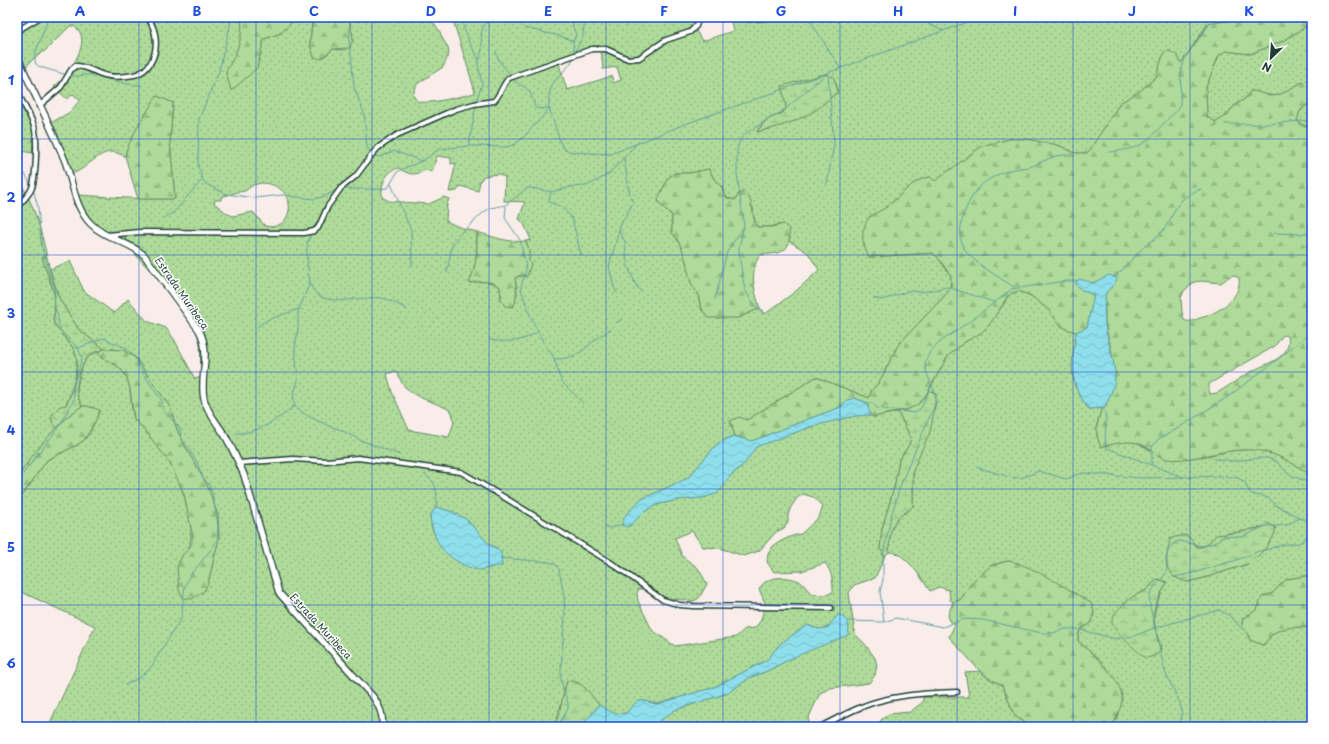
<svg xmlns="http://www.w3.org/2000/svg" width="1329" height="744" viewBox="0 0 1329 744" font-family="'Playpen Sans',sans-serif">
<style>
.grass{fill:url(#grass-dots);stroke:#668c66;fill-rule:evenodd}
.forest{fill:url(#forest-firs);stroke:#668c66;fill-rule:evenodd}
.wetland{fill:url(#wetland-marsh);stroke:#668c66}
.water{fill:url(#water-waves);stroke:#629ea2}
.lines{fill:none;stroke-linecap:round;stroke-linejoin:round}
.stream{stroke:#629ea2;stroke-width:1}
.street-casing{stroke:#1f3d34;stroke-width:7}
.secondary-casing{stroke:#1f3d34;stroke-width:8}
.street{stroke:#fff;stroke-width:4}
.secondary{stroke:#fff;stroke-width:5.5}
.grid{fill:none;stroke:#1d4ed8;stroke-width:1;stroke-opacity:0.55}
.labels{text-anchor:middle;stroke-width:3;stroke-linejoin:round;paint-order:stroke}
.street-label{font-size:10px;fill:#1f3d34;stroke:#fff}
.neatline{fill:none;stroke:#1d4ed8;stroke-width:1.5}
.grid-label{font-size:13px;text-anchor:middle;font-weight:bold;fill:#1d4ed8}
</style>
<defs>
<pattern id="grass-dots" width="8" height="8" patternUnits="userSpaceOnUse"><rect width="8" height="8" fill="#aedb99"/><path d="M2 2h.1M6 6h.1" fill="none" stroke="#95bd84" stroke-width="1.8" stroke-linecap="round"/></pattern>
<pattern id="forest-firs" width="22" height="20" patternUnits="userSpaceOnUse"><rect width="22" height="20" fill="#aedb99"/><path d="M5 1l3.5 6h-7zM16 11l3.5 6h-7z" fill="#95bd84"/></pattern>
<pattern id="wetland-marsh" width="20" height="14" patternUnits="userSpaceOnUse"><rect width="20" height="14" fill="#aedb99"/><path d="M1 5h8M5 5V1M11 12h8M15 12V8" fill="none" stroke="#95bd84"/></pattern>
<pattern id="water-waves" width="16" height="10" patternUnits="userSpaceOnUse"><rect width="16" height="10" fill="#8fdeeb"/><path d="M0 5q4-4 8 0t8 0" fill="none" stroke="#7bbfca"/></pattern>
</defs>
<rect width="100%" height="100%" fill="#f8ede9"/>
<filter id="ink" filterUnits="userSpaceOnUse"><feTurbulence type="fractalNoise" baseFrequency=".025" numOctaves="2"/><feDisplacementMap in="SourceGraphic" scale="8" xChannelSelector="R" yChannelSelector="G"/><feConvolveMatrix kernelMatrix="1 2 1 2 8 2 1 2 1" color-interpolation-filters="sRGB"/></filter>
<g filter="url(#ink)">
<path class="grass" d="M43,17H241C243,31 241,44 235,56L257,68L264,39L281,33L295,19L312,23L310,44L314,57H324L333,49L344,50L353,39L349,17H418L422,21L428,20L435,24L440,32L442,38L448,47L449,54L443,67L417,84L413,95C415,98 416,101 420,102C431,104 462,96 475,93L471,78L452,17H703L701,22L695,29L702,41L733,31L730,17H1267L1208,23L1181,64L1164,52L1156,77L1140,91L1120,103L1090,150L1087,153H1075L1058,145L1010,139L982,146L935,182L930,177C913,179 901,195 888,206C883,211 876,214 869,217V257L933,253L939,259L951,276L950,290L898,345L883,375L877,385L872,390L869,398L816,377L747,420L730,421L735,436H733L717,444L688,478L640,500L624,526H628L632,524L644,512L656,505L677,500L703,498L723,487L729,477L740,468L756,447L762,444C780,438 859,407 874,417L898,412L911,438L909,445L899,460L895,484L882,529L880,549L885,556L875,578L854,585L849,593L855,634L865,644L875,658L877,665L875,675L869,683L831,688L820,693L808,719L809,723L819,727H651L675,710L728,693L749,678L767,671L794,657L844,617L839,616L827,628L818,629L807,625L780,644L767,660L714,687L658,704C652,704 650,702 645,701C637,700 632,707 626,713C593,719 592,680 567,681C562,697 561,711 554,727H48L95,626L17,590V503L47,460L77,445L84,440L90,433L99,410L87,406H82C80,401 77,396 77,391C77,387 78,383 79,379C82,366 84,356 98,352C108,361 121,366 127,378C132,389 130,413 135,420C137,423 141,426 144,429C153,439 162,451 170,463C181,482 198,529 188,550L208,583L219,538L218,515L177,430L170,407L152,382L136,358L114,349H104L79,330L60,300L50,269L70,261L84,291L114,313L128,299L147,321L166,328L174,339L195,379L201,377L200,333L182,312L166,288L135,254L134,250L121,244L84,217L73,204L77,195L144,199H175L170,142L173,103L157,96C145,116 132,134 125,156C121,155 116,152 113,152C97,151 85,172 70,174L49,124L70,112L80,100L73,94L67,99L54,87C59,82 64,79 68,74C71,71 72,67 74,63C80,52 88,36 74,26H70L46,50L32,60L25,68L17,61V32ZM601,48L603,69L617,67L621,80L613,83L612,76L567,90L558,61ZM838,92C830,97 824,104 816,109C798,120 778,128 757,131L766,120L783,113L786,108ZM437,156L451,158V164L456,163L449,192L457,191L460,186L478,191L480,181L484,176L498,174L505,177L504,201L525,202L519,219L524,224L531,240L526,241L529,250L527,276H518L515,278L517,291L515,303L501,300L500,287C491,280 480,281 470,283L476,262L477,232L459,227L446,221L447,204L449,199L444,197L429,204L389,201L383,198C379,187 386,170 399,168C408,175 415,176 425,170L432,172ZM709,169L716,183L722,187L723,192L727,198L735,200L739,194L753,207V214L757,227H771L779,224L790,237L789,241L808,253L819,270L796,291L765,314L760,308L738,318L702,311L697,293L693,285L683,247L679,240L672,233V215L665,210L662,191L668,178L675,173H690ZM261,183C301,184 295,233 265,226L253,212L233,216L228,214L214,203L215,200H221V197L238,192L245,191L253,185ZM396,371C399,376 401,383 405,387C418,401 438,401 452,412L454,422L449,437L409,430L392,392L387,374ZM803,494L813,497L823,507L819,517L801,534L792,536L781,541L773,546L768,554L767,562L774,572L802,571L825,563C832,572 833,581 833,592L826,595L812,594C808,591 803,583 799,581C786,575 766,576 759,589L765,603L761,620L755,628L745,629L736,637L675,646L652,630L638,601L637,593L639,589C650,587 658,595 667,598C676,600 685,599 694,601L699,598L707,584L698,568L682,556L675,538L692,531L703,547L720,548L744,556L759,551L776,532L784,528L788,522V515L791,507L797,498ZM436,507L453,512L466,519L488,543L498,549L496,566L484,569L449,555L441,548L432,529L430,516Z
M1308,17H1312V81C1304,78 1288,92 1278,95C1269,98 1260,91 1251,91L1245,99L1235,105L1226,116L1216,122L1207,117L1206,87L1219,55L1226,51L1250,54L1283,41L1307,26Z
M17,91L27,107L34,133L32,153L17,150Z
M1312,100V128L1300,124L1297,120L1300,111Z
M17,177C34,204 40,226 47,257L45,256L43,261L54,292L55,311L53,318L54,324L73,348L77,358L75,378L67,403L66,405C55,410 54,409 52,422L57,428L27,464L17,482Z
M1019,291C1030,295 1039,300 1048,309C1058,320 1060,328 1076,332C1074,351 1068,372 1077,390C1080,397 1085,403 1089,409L1102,408L1097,424V438L1115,443L1126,441L1138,443L1166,459H1178L1207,456L1229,451L1255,449L1280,456L1312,475V575L1287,579L1279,586L1273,593L1262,597L1257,610L1243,618L1242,624L1250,640L1264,645C1266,642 1269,637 1272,635C1283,625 1299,627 1312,628V727H1112L1118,714L1099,661L1078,641C1078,633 1080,630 1087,626L1014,562L1008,561L992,565L960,600L953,602L950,600L949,590L939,587L930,591C922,579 905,551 889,552C889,541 890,526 898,518C902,514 908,510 913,506V471L918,458L933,392L929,390L948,356L963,343L981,333L1003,306L1007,297L1012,293ZM1264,527L1251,563L1204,578L1187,582V535L1197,547H1202L1207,545L1210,541L1228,533L1242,532L1252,529ZM1159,579L1167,582C1153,609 1150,618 1161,647L1112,619C1118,609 1126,601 1136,595C1140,593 1144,592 1147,589C1151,586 1153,581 1159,579Z
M980,671L988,678L1002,685L1015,716L1031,727H877L881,720L889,714L910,712L923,702V697H969L965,672Z"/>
<path class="forest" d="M241,17H349L353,39L350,48L333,49L321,59L314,57L310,44L312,23L295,19L281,33L264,39L257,68L231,91L226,72C236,54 244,38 241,17Z
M1267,17H1308L1307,26L1283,41L1250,54L1226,51L1219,55L1206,87L1207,117L1216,122L1226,116L1235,105L1245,99L1251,91C1260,91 1269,98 1278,95C1288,92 1304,78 1312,81V100L1300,111L1297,120L1300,124L1312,128V475C1282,457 1266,446 1230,451C1211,453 1185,462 1166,459C1159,457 1154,452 1148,448C1133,438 1118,443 1101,447C1094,432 1097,423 1102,408L1104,409L1111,393L1115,378L1111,348L1105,323V297L1107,290L1112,287L1098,281C1091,284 1083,282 1075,283L1082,290L1094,295L1087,327L1076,332L1069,330L1061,326L1049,310L1031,296L1019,291L1012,293L1007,297L990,324L981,333L963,343L948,356L923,400L913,408L874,417C870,414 867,408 868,403L854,398L847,400L841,407L811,418L752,441L735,436L730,421L739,417L747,420L816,377L869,398L872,390L877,385L883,375L898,345L950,290L951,276L939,259L933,253L869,257C862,244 860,233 868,219C870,215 883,210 888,206C901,196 912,179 930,177L935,181L982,146L1010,139H1026L1058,145L1075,153H1087L1090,150L1120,103L1140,91L1156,77L1164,52L1169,51L1177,55L1181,63L1209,23ZM1234,275L1239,278C1242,299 1216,314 1200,318C1194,320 1189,323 1184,320L1182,312L1181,298L1184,291L1194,282L1201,281L1220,283C1226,281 1227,276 1234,275ZM1285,335L1288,337C1292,357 1268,363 1254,370C1241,377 1229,386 1217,393L1210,394L1209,390V384L1275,346L1282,336Z
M157,96L173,103L170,142L175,199H138L125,156L128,146L139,124Z
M709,169C712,176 715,182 722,187L723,192L727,198L735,200L739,194L744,191C756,203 750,213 757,227H771L784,224L789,229C792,254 780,253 760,255C749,272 754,290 760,308L738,318H708C700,308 701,304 697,293C696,290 693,288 692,285C685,266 687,249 672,233V215L660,205L658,199L668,178L675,173H690Z
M477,232C494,237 508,243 526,241L529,250V261L531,264L527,276H518L515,278C516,288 518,299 513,307L505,306L501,300L500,287C491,280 480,281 469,283C477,266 477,250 477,232Z
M104,349L123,350L136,358L152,382L160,393L170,407L177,430L185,446L207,485L218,515L219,538L208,583L204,591L192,599L183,598L179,590L177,567L183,554L188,550L192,543V533L184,494L170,463L143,428L134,419L130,389L127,378L120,368L105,359L98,352Z
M82,406H87L100,410L94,424L84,440L77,445L47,460L17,503C17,496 15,487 17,481C23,463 65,415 82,406Z
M1008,561C1026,562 1073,592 1091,603C1095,610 1095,617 1090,624C1087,626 1084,627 1081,629C1078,632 1078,637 1078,641C1093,655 1120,676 1122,697C1123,705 1115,720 1112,727H1031L1015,716L1002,685L988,678L980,671L949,637L955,624L950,621L948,615L953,602L960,600L972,582L992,565Z
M1312,575V628C1299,627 1281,625 1271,636C1268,639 1266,643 1262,645L1250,640L1242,624L1243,618L1257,610L1262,597L1273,593L1279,586L1287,579Z"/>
<path class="wetland" d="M824,74L834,77L838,92C830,97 824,105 816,110C798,121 777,128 757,132L766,120L783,113L786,108L782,86Z
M45,256L47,257L52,279L60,300L79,330L104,349C101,351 96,351 92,353C82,359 75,384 77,394C78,398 80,402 82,406L68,416L57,428L52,422V415L60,406L66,405C74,391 82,362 73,348C67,338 57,331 53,320L55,311L54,307L55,296L43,261V257Z
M929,390L936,394V401L930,432L918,458L913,471V506C909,511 903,513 898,518C890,526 889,541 889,552L885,556L880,549L882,529L895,484L899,460L909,445L911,438L898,412C914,408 921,405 929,390Z
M1268,523L1276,528L1274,535L1266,548L1251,563L1204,578L1187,582L1174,577L1168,569L1166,560L1170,539L1175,537L1187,535L1197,547H1202L1207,545L1216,535L1242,532L1252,529L1264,527Z
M1159,579L1167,583C1162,591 1155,602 1154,612C1153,625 1158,637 1161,649C1158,656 1152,657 1145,658C1138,651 1112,631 1112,622C1111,613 1127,601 1134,596C1137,594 1141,593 1145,591C1150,588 1153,581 1159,579Z
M567,681C583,680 590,694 599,705L584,724L586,727H554C561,711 562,697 567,681Z"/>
<path class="water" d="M1109,275L1117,278C1114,289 1106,287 1105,298C1104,309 1104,321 1106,332C1109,347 1115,362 1115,377C1115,388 1108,399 1104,409L1102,408L1089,409C1085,405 1083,400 1080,396C1069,375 1073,354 1076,332L1087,327L1094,295L1082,290L1075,283L1079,279L1093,283Z
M854,398L868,403V407L871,415L855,416L813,426L756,447L745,463L729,477L723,487L716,494L703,498L677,500L656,505L644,512L632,524L625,527L622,524L625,516L640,500L688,478L717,444L733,436L752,441L811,418L841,407L847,400Z
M436,507L453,512L466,519L488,543L501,552L502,566H496L484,569V570C470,571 451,559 442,549C436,541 431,526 430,516Z
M838,615C848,618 850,625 848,635L794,657L767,671L749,678L728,693L675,710L651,727H586L584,724C588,716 594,713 599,705C608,711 616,715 626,713C632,707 636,699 645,701C650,702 652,704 658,704L714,687L767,660L780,644L807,625L818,629L827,628Z"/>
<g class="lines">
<path class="stream" d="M49,17L35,54V63L40,67L67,75
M232,17L219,71L199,119L198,166L204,183L226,194L255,198L282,195L314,199L325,196L339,189
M350,17L349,44L351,54L354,87L364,113L367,147L371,154
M460,17L469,42L479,60
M568,17L572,21L573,27L576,35L573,43L574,53
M808,17L840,68
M915,17L943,31
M524,28L560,36L573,41
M496,51C497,61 505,68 511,75
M574,54L583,36L585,17
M574,56L571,63L553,83L549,94V108L561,144L565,150L573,152L611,154L685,124L767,95L981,17
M70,76C78,77 85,74 93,75C109,78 123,85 140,85
M513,78C517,85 524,85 529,91C532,95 533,102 535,107L537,109L549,108
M476,102L482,84L478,65L482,49L481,33L484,26L491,17
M1225,124H1268L1312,120
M469,145L476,105
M1109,152C1145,148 1144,144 1168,119C1172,114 1178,112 1180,105L1181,71L1185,58L1211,22L1223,17
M374,155L379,157L394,151L422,161
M17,160L31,185
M391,184L411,230L412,266
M827,184L834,144L828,73
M344,189H379L388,188L398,171L424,160L439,149L469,146L507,147L515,144L523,138L549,109
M551,193L549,199V202L562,207L572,218L581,255
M506,206L505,218L520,240L525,262L526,270L522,283L521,289L529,313L541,338L554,358L561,381L583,403
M164,218L174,212L202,180
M312,230L323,213
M619,230L625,242L627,264L635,283L641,292
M311,233C305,246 307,256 308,269C309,275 309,282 312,288C323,310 363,295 382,298C390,300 399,305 407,309
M1274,233L1300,234L1312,232
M447,273L452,245L461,233L483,213L490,208L506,205L527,188H532L551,192L571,187L585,186L591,184L609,174L624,158L637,143
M1113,278C1125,269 1133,257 1144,247C1149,242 1156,239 1161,233C1178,213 1171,200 1201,189
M310,282L298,312V329L295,348L298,380L293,397L295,407L308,416L331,427L339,429L360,440L400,455
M1015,288C1001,278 969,261 963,246C954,226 971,190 988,180C996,175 1005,171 1014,169C1020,168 1026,168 1032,166C1045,161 1054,154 1069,155
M617,293L614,287L609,266L621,224L633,203L629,191L624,158
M874,298L882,300L909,291L922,292L947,287L994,302
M715,299L727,252L744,226
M764,314L751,300L745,290L739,256V247L744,226L737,174V149L740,140L746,133L783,111L826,74
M257,327L267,320L299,309
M490,340C506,342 524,343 538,331
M79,348L103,338L126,348L134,356L144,375L162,401L163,410L179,427L182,439L196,460L203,478L209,485L212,492L218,525L217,539L213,547L189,577L186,584L184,591L182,614L180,620L149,670L139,678L125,685
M555,359C574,359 582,352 595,340C599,336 604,334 608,331C613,326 616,322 622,319
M865,403H872L877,408L915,413L921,408L931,386
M1103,408C1110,420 1102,435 1107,448L1183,477
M236,433C258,434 278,419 294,406
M1214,459L1235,461L1259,458H1268L1277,462L1287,473L1293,476L1312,484
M1152,464V447L1158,439L1172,432L1229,396L1282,356L1312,331
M976,467L1013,478L1024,477L1039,471L1066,479L1082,473L1142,478L1222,476L1238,478L1245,482L1249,492L1254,495L1263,496L1270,499L1277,506L1297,516L1300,519H1305L1312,526
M424,474C439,484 437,492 436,508
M17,487L22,475L59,427L74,399L73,384L78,373L82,358L78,348L62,332L59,327L58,316L54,304L55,292L51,281L41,243L38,207L33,189
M604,527L611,528L623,524
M500,558L549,562L555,564L559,569L564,596L565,616L561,669V681L568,703V709L557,727
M1174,577L1197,572L1222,564L1234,561L1259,551L1269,549L1281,545L1299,543L1305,539L1312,526
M848,621L884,622L896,618L943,627L964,619L983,620L1042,633H1053L1066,629H1078L1116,639L1134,636L1154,628L1219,610L1229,615L1243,630
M884,622L880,591L883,580V553L892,513L902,481L935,404V393L926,371L925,362L930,352L940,342L977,316L1012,289L1066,281H1078
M1154,627C1154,617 1148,607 1150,596C1152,587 1159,583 1164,576C1172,564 1159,550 1179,541L1202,546L1214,543L1224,536L1242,537L1265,526H1278L1289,524L1299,518
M1155,629L1165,672L1180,703L1182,713L1180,727"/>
<defs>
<path id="street" d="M742,17L748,19L775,17
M17,31L40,17
M17,90C22,103 30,114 34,126C38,138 36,180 31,190C27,197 22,202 17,207
M39,106L61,87L71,70L75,66C83,65 93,71 101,74C111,78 123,77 134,75C158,69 162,35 147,17
M107,235L140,232L304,233L314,231L318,228L328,206L341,188L356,176L374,152L379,147L397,135L456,109L474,104L494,101C501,94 502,85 509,78L592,49H606L628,59L639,58L666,40L690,32L696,26L699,17
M239,463L293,459L326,461L358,458L461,472L502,496L613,564L663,600L680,605L693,606L831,608
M17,723L24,727
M820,727C840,717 861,705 883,700C907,694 932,693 957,692"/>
<path id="secondary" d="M17,55C32,91 51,125 65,161C73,182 74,206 90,223C105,239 128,241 144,255L199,330C212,354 199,376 204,399C207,412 217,423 224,434C232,447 238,461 244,475L279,593L374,698C380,707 384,716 382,727"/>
</defs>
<use href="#street" class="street-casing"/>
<use href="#secondary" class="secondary-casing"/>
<use href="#street" class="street"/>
<use href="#secondary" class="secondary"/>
</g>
</g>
<path class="grid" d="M139,17V727M256,17V727M372,17V727M489,17V727M606,17V727M723,17V727M840,17V727M957,17V727M1073,17V727M1190,17V727M17,139H1312M17,255H1312M17,372H1312M17,489H1312M17,605H1312"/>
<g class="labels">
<g class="street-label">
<text transform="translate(182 293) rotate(55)" y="4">Estrada Muribeca</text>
<text transform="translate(321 626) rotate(47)" y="4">Estrada Muribeca</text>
</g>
</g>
<rect width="1329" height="744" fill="none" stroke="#fff" stroke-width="44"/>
<g transform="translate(1271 58) rotate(205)" stroke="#ffffff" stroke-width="3" paint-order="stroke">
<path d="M0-3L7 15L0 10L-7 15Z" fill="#1f3d34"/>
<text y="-6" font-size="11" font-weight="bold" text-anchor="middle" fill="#1f3d34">N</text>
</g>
<rect x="22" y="22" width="1285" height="700" class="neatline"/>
<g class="grid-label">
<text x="80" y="16">A</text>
<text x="197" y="16">B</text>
<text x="314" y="16">C</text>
<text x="431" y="16">D</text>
<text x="548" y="16">E</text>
<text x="664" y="16">F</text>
<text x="781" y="16">G</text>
<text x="898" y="16">H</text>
<text x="1015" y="16">I</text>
<text x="1132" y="16">J</text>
<text x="1249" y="16">K</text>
<text x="11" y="85">1</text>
<text x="11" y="202">2</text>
<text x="11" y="318">3</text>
<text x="11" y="435">4</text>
<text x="11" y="552">5</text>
<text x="11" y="668">6</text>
</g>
</svg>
